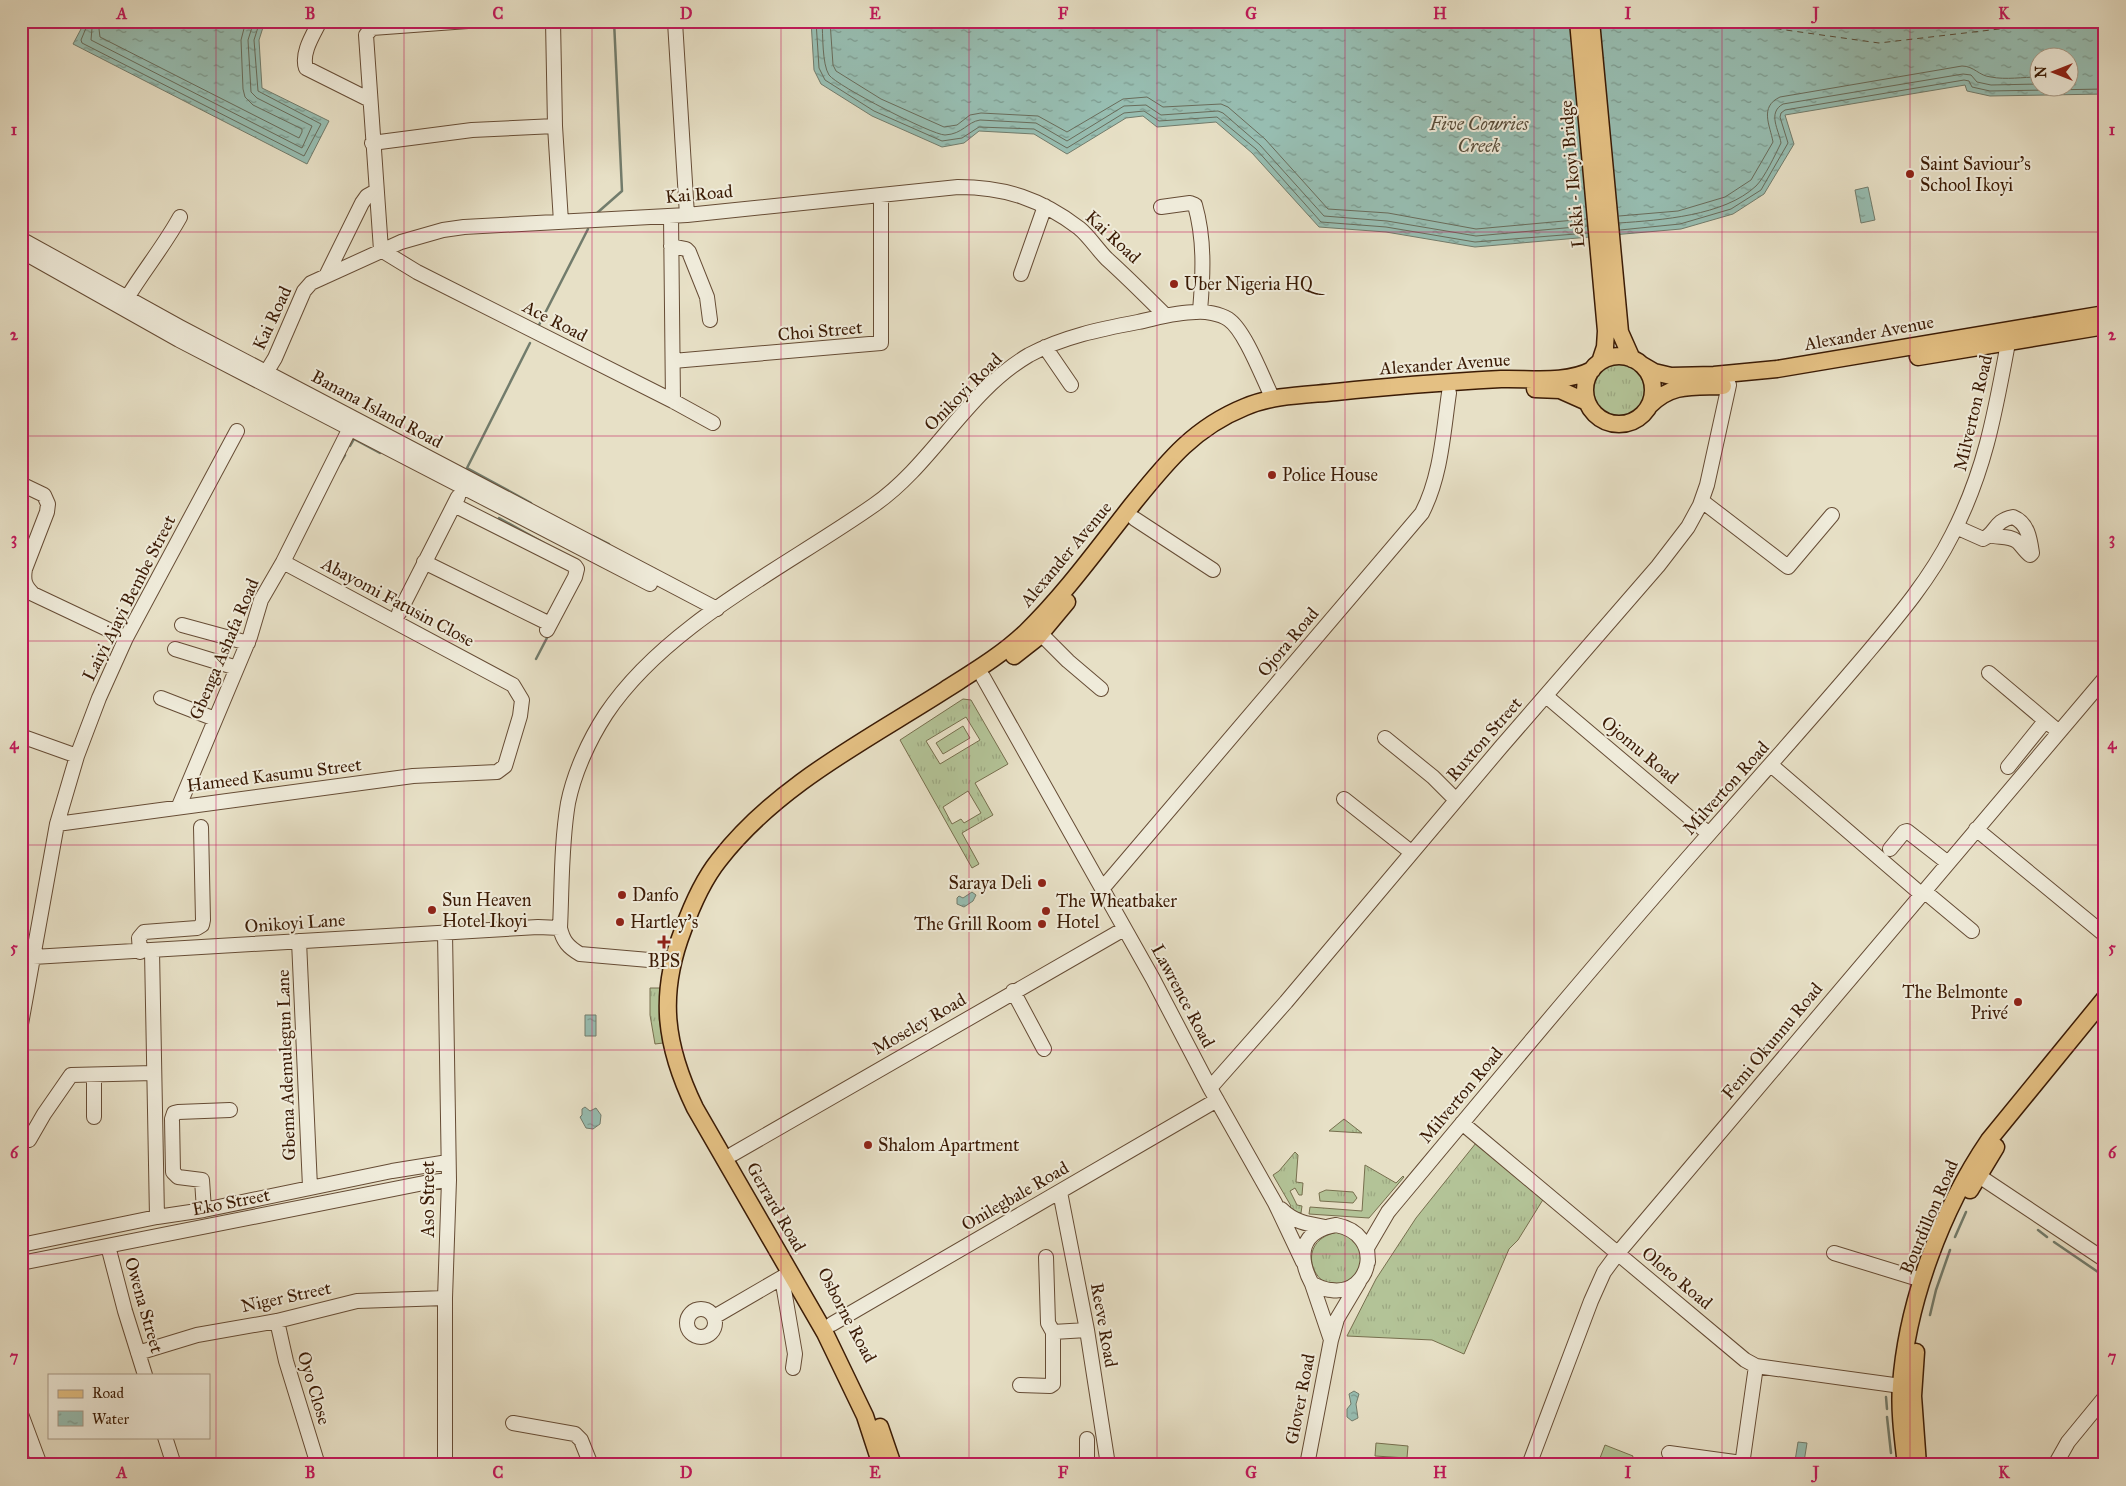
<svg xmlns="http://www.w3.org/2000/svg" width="2126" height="1486" viewBox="0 0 2126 1486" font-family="'IM FELL Great Primer',serif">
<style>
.grass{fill:url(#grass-tufts);stroke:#776f4e;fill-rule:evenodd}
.park{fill:#b3c397;stroke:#776f4e}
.water{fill:url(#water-ripples);stroke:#727c6c;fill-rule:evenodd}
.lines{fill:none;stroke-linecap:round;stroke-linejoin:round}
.shore{stroke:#696c5b;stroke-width:1}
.stream{stroke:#727c6c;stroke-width:2.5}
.ferry{stroke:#574c39;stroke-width:1;stroke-dasharray:6 5;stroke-linecap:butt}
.minor-casing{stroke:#664c35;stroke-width:16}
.major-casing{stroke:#3b1b05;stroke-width:19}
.minor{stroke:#efebda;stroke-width:14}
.major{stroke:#e4c083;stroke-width:16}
.grid{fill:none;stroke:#c2185b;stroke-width:1;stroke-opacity:0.55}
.poi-dot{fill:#8f2418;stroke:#efebda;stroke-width:2}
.labels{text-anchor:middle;stroke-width:4;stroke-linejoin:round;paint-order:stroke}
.poi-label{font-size:18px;fill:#3b1b05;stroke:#efebda;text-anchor:start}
.street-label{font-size:18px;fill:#3b1b05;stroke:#efebda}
.water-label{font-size:19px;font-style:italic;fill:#574c39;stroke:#efebda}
.neatline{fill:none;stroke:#c2185b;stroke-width:2}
.grid-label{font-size:16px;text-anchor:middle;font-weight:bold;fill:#c2185b}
</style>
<defs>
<pattern id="grass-tufts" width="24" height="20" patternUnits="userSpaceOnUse" patternTransform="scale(1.25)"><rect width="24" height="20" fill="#b3c397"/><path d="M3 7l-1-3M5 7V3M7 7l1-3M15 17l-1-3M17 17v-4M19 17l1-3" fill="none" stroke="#9ba781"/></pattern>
<pattern id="water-ripples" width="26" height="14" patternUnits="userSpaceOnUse" patternTransform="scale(1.25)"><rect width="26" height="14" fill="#97bdb1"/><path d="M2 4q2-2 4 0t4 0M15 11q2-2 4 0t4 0" fill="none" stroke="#7c998e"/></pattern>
</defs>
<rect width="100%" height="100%" fill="#e7e0c6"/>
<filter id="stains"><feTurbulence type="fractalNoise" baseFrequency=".004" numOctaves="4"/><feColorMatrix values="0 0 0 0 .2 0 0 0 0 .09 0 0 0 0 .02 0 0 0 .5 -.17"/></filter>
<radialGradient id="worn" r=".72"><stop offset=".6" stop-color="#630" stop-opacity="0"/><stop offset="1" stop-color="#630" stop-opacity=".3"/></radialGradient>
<path class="grass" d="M1592 390a27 27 0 1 1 54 0a27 27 0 1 1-54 0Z
M963,699L971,700L1008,764L975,783L993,815L962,833L979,864L972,868L900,740ZM966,717L980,740L940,764L926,741ZM968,791L981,813L964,823L961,819L952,824L943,807Z
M650,988H660L659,1019L663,1043L655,1044L650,1015Z
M1344,1119L1362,1133L1329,1131Z
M1476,1143L1544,1198L1518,1240L1509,1249L1464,1354L1432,1340L1347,1336L1376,1279L1416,1218Z
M1295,1152L1298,1155L1296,1182L1303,1183L1302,1195H1299L1295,1188L1290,1191L1297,1205L1302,1206L1301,1213L1292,1212L1288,1208L1291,1206L1273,1175L1279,1171Z
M1365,1165L1396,1183L1403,1176L1404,1177L1369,1218L1309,1214L1310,1207L1362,1211Z
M1326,1190L1353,1192L1357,1198L1353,1203L1320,1201L1319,1193Z
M1337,1232L1354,1237L1364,1252L1357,1278C1352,1280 1347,1284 1342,1285C1315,1293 1292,1242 1337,1232Z"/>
<path class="park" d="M963,726L970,738L943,754L936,743Z
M1376,1443L1408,1446L1407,1458L1375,1456Z
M1605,1445L1633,1456L1630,1465H1617L1600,1458Z"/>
<path class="water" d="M67,21H265L259,40L262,88L329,121L307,164L73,44L81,29Z
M811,21H2105V94L1990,96L1967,91L1965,85L1785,115L1794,144L1764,194L1733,214L1681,229L1475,247L1386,232L1319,227L1252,153L1216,122L1157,127L1143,116L1126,118L1067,154L1034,134L979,131L964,143L942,147L872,116L821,84L814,70ZM2038,58H2068V88H2038Z
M1868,187L1875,220L1861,223L1855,190Z
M972,892L976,895L973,901L964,907L957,904V898L959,896L963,898Z
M585,1015H596V1036H585Z
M585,1107L590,1111L596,1108L601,1115L600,1124L593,1129L586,1128L580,1117L582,1115V1109Z
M1354,1391L1359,1394L1356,1404L1358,1418L1352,1421L1347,1417V1409L1351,1404L1349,1394Z
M1798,1442L1807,1443L1804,1462L1795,1461Z"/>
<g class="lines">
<path class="shore" d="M77,21L86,28L81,40L82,43L304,156L321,124L258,91L254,40L260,21
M89,21L92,28L91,40L302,148L312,126L257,98L251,92L248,40L254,21
M98,21L100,37L299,138L302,132V129L253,105L245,97L243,89L241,40L246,21
M816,21L819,68L825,80L874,111L942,141L962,138L979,127L1034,129L1067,148L1124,113L1144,111L1159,121L1217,117L1256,149L1321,222L1386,227L1475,242L1588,233
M822,21C823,35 822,64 829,75C837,86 932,135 945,135C963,134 967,122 980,120L1036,123L1067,141L1124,106L1146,105L1161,115L1218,111L1223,113L1260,145L1324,216L1387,221L1476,236L1587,226
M830,21L833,65L836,71L881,99L944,127L957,125L970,115L981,113L1038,116L1067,132L1123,99L1147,97L1163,107L1221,104L1228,107L1265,139L1328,209L1388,213L1476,229L1586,219
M1619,216L1678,211L1725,197L1751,180L1773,142C1770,125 1759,107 1780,97L1962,66C1974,66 1979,76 1991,77C2006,80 2023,77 2038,77
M1619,223C1661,220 1724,216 1756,186C1765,177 1775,155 1781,143C1779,130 1767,113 1783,104L1963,74L1971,75L1977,82L1991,85L2038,84
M1620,230L1680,224L1731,209L1761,190L1788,143L1780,117L1781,113L1785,110L1964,80L1969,81L1972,87L1990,91L2105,89"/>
<path class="stream" d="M597,213L622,191L614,21
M538,327L588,229
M530,343L467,468L531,503
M350,446L354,439L380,453
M340,463L345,455
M499,518L544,543
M593,536L609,544
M536,659L549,634
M2038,1230L2047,1237
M1955,1237L1966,1212
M2054,1242L2098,1272
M1930,1315L1936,1290L1950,1250
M1886,1397L1887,1409
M1887,1417L1891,1453
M1892,1462L1893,1465"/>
<path class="ferry" d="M1721,21L1879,43L2068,21
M1827,21L1852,25L1886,21"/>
<defs>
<path id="minor" d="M320,21C313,35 301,53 306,68L370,100
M468,21L372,28L366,35L381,250L417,272L673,401L713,423
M553,21L555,126L561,222
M675,22L687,215
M372,143L472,130L555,126
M1161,207L1190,203L1195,205C1205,240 1203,276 1200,311
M671,216L673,401
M21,239L180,327L717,609
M671,246L686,249L689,252L707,297L710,320
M21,251L179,340L650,584
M1021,274L1045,206
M326,276L362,203L367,196L376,191
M127,298C144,270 164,246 180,217
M1045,347L1071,385
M673,361L881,343V195
M261,381L275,358L304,291L311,283L401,242L443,230L464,227L687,215L958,187C1005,187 1041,199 1079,228C1089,236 1097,249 1107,259C1127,277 1146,296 1165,315
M21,484L44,495L48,504L47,512L25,569C23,581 25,586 33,594L126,638
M1702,501L1788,567L1832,515
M454,505L575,566L577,569L575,577L547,630
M1135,519L1213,570
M1956,527L1983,539C1997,533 1993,521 2013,517C2028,523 2030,539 2032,553L2030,555C2025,551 2022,546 2018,542C2010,535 1998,538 1989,535
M424,562L550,624
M399,613L458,497
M182,625L248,643
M1041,634L1068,661L1101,689
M175,649L237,668
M1989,673L2059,732
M983,677L1153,979L1210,1088L1275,1203L1303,1262
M1546,696L1709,834
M161,698L215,719
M21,736L77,756
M1385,738L1433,777L1456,800
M1771,765L1921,894
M2008,767L2045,721
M1344,799L1411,852
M179,806L250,637L261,600L283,562L350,428
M57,824L413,776L497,772L505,766L520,716L522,700L513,685L283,562
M1976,829L2105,935
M1890,849L1904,832L1907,831L1948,863
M1102,889L1422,513C1441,476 1443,434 1449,393
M1924,891L1972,931
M445,933L449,1180L445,1298V1465
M299,941L310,1187
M152,951L157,1217
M140,952L139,938L144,932L197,928L202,925L203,920L201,827
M33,957L538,927L560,928
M672,962L580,954C568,947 563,941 560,928C562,887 561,844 568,803C574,773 589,740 606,714C666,624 786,567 874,505C933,464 966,392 1029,355C1062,337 1101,329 1138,322C1157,318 1176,312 1196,312C1205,311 1220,314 1228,319C1245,330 1263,379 1273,399
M1013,991L1044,1049
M21,1024L57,824L77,756L99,698L126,638L237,431
M94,1075V1117
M1210,1088L1286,1002L1501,747L1658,566L1688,527L1700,505L1707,485L1729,385
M1462,1123L1745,1360L1756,1366L1901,1386
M29,1140L44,1114L71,1075L154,1073
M733,1154L1124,929
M1979,1176L2105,1260
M1060,1192L1087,1330L1108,1465
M1281,1209C1294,1222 1307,1224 1325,1227
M204,1210L202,1180L178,1177L173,1172L172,1119L174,1113L178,1112L230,1110
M1336,1225C1385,1234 1372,1296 1331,1290C1324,1290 1318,1286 1312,1284C1297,1256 1300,1231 1336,1225Z
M21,1245L157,1217L204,1210L392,1171L448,1162
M108,1246L125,1311L145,1375
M1834,1253L1922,1280
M1046,1257L1048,1323L1053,1332
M1368,1262L1367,1248L1388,1212C1494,1085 1599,958 1709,834C1760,776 1812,718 1863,658C1895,620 1929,581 1952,535C1985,471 1995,413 2008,343
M21,1263L424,1183L449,1180
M782,1278L795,1354L793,1368
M1312,1284L1331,1340
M687 1323a14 14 0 1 1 28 0a14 14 0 1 1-28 0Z
M714,1317L788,1274
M277,1321L286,1361L318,1465
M832,1324L1217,1100
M138,1353L197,1335L277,1321L357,1301L445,1298
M1020,1385L1050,1386L1053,1384V1332L1087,1330
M21,1414L40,1465
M513,1423L575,1434L581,1440L591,1465
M165,1437L174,1465
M1087,1439V1465
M1669,1453L1742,1463
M1307,1465L1331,1340L1337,1319L1359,1282
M1529,1465L1591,1301L1604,1272L1618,1253L2105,678
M1742,1465L1756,1366
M2055,1465L2068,1442L2105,1397"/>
<path id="major" d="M1578,21L1606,331L1605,347L1600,362
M1591,21L1620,332L1632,359
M1585 390a34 34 0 1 1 68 0a34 34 0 1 1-68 0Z
M1918,357L2105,326
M1642,365L1654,372L1671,376L1714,375L1777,369L2105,314
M1535,389L1560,390L1587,402
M1649,406C1671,383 1693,387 1723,386
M1014,656L1037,638L1067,602
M1970,1190L1996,1147
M1916,1352L1913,1396L1918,1465
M880,1427L893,1465
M881,1465L865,1416L825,1333L695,1108C665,1046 658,995 683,930C692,905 703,880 719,860C777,785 867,740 945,690C973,672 1002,655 1026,632C1065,594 1098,548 1132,505C1166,463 1193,428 1245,407C1273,395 1306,395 1336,392C1391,386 1446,382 1501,379C1530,378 1565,384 1592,370
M1906,1465C1903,1439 1899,1411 1901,1385C1907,1302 1942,1209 1989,1140L2105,998"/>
</defs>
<use href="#minor" class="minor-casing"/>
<use href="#major" class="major-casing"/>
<use href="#minor" class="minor"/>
<use href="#major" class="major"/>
</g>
<path class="grid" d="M216,21V1465M404,21V1465M592,21V1465M781,21V1465M969,21V1465M1157,21V1465M1345,21V1465M1534,21V1465M1722,21V1465M1910,21V1465M21,232H2105M21,436H2105M21,641H2105M21,845H2105M21,1050H2105M21,1254H2105"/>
<g class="poi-dot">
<circle cx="1910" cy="174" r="5"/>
<circle cx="1174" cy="284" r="5"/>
<circle cx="1272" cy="475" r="5"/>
<circle cx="1042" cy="883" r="5"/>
<circle cx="622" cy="895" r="5"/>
<circle cx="432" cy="910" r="5"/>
<circle cx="1046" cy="911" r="5"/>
<circle cx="620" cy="922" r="5"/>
<circle cx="1042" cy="924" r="5"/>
<path d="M661.5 934.5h5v5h5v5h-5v5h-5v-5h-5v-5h5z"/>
<circle cx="2018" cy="1002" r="5"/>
<circle cx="868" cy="1145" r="5"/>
</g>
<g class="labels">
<g class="poi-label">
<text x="1920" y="170">Saint Saviour's<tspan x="1920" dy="21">School Ikoyi</tspan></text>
<text x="1184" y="290">Uber Nigeria HQ</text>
<text x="1282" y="481">Police House</text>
<text x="1032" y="889" text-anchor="end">Saraya Deli</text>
<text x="632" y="901">Danfo</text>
<text x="442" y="906">Sun Heaven<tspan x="442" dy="21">Hotel Ikoyi</tspan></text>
<text x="1056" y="907">The Wheatbaker<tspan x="1056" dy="21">Hotel</tspan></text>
<text x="630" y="928">Hartley's</text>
<text x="1032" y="930" text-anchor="end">The Grill Room</text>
<text x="664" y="967" text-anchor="middle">BPS</text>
<text x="2008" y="998" text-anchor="end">The Belmonte<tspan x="2008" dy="21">Privé</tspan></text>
<text x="878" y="1151">Shalom Apartment</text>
</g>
<g class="street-label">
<text transform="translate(1572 174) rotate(-95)" y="6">Lekki - Ikoyi Bridge</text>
<text transform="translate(699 194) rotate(-5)" y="6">Kai Road</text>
<text transform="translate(1113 237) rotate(43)" y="6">Kai Road</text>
<text transform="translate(272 318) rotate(-65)" y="6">Kai Road</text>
<text transform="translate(555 321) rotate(27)" y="6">Ace Road</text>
<text transform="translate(820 331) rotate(-5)" y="6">Choi Street</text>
<text transform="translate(1869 333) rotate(-10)" y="6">Alexander Avenue</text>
<text transform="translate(1445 364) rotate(-4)" y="6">Alexander Avenue</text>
<text transform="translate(963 392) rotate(-45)" y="6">Onikoyi Road</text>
<text transform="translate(377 409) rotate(28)" y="6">Banana Island Road</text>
<text transform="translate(1973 413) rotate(-77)" y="6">Milverton Road</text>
<text transform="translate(1066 554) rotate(-50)" y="6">Alexander Avenue</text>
<text transform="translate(129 598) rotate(-63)" y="6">Laiyi Ajayi Bembe Street</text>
<text transform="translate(398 602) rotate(28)" y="6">Abayomi Fatusin Close</text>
<text transform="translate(1288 642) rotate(-50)" y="6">Ojora Road</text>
<text transform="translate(224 649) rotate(-67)" y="6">Gbenga Ashafa Road</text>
<text transform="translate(1484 739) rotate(-49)" y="6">Ruxton Street</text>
<text transform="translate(1640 750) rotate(40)" y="6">Ojomu Road</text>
<text transform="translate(274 775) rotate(-7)" y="6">Hameed Kasumu Street</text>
<text transform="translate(1726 788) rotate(-48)" y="6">Milverton Road</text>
<text transform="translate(295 923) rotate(-4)" y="6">Onikoyi Lane</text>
<text transform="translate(1183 996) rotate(62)" y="6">Lawrence Road</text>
<text transform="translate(919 1024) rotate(-30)" y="6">Moseley Road</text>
<text transform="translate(1772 1041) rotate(-50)" y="6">Femi Okunnu Road</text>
<text transform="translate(286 1065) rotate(-92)" y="6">Gbema Ademulegun Lane</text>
<text transform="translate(1461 1095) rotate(-50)" y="6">Milverton Road</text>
<text transform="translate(1015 1196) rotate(-30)" y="6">Onilegbale Road</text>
<text transform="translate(428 1199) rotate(-90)" y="6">Aso Street</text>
<text transform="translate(231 1202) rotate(-11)" y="6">Eko Street</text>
<text transform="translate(776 1207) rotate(60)" y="6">Gerrard Road</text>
<text transform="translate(1929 1217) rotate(-67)" y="6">Bourdillon Road</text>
<text transform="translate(1677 1278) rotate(40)" y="6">Oloto Road</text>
<text transform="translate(286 1297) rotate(-12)" y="6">Niger Street</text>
<text transform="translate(144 1305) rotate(74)" y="6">Owena Street</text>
<text transform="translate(847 1315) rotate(62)" y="6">Osborne Road</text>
<text transform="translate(1104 1325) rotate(80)" y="6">Reeve Road</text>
<text transform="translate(314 1388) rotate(73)" y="6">Oyo Close</text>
<text transform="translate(1300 1399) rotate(-79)" y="6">Glover Road</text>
</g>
<g class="water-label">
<text x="1479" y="130">Five Cowries<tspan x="1479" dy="22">Creek</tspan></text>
</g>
</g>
<rect width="2126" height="1486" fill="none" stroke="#e7e0c6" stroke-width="55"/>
<rect x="48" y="1374" width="162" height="65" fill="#efebda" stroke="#a79885"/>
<rect x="58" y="1390" width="25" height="8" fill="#e4c083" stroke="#a79885"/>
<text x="92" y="1398" font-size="15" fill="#3b1b05">Road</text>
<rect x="58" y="1411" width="25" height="15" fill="url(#water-ripples)" stroke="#a79885"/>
<text x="92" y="1424" font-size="15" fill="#3b1b05">Water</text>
<g transform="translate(2054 72) rotate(270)"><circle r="24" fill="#efebda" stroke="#a79885"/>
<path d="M0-4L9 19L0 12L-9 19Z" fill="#8f2418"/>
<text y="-8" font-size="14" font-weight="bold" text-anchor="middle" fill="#3b1b05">N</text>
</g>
<rect x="28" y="28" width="2070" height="1430" class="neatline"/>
<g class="grid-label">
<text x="122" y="19">A</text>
<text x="310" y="19">B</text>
<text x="498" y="19">C</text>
<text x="686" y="19">D</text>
<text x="875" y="19">E</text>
<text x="1063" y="19">F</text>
<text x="1251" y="19">G</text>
<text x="1440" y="19">H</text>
<text x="1628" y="19">I</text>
<text x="1816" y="19">J</text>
<text x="2004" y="19">K</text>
<text x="14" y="135">1</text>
<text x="2112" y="135">1</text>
<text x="14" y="340">2</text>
<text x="2112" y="340">2</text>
<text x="14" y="544">3</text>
<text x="2112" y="544">3</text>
<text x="14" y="749">4</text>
<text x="2112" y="749">4</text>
<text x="14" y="953">5</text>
<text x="2112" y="953">5</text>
<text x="14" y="1158">6</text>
<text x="2112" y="1158">6</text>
<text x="14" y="1362">7</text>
<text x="2112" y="1362">7</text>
<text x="122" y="1478">A</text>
<text x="310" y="1478">B</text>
<text x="498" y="1478">C</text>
<text x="686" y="1478">D</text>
<text x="875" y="1478">E</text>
<text x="1063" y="1478">F</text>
<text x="1251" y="1478">G</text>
<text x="1440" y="1478">H</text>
<text x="1628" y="1478">I</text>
<text x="1816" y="1478">J</text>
<text x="2004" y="1478">K</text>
</g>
<rect width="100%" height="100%" filter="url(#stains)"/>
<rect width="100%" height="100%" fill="url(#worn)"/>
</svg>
